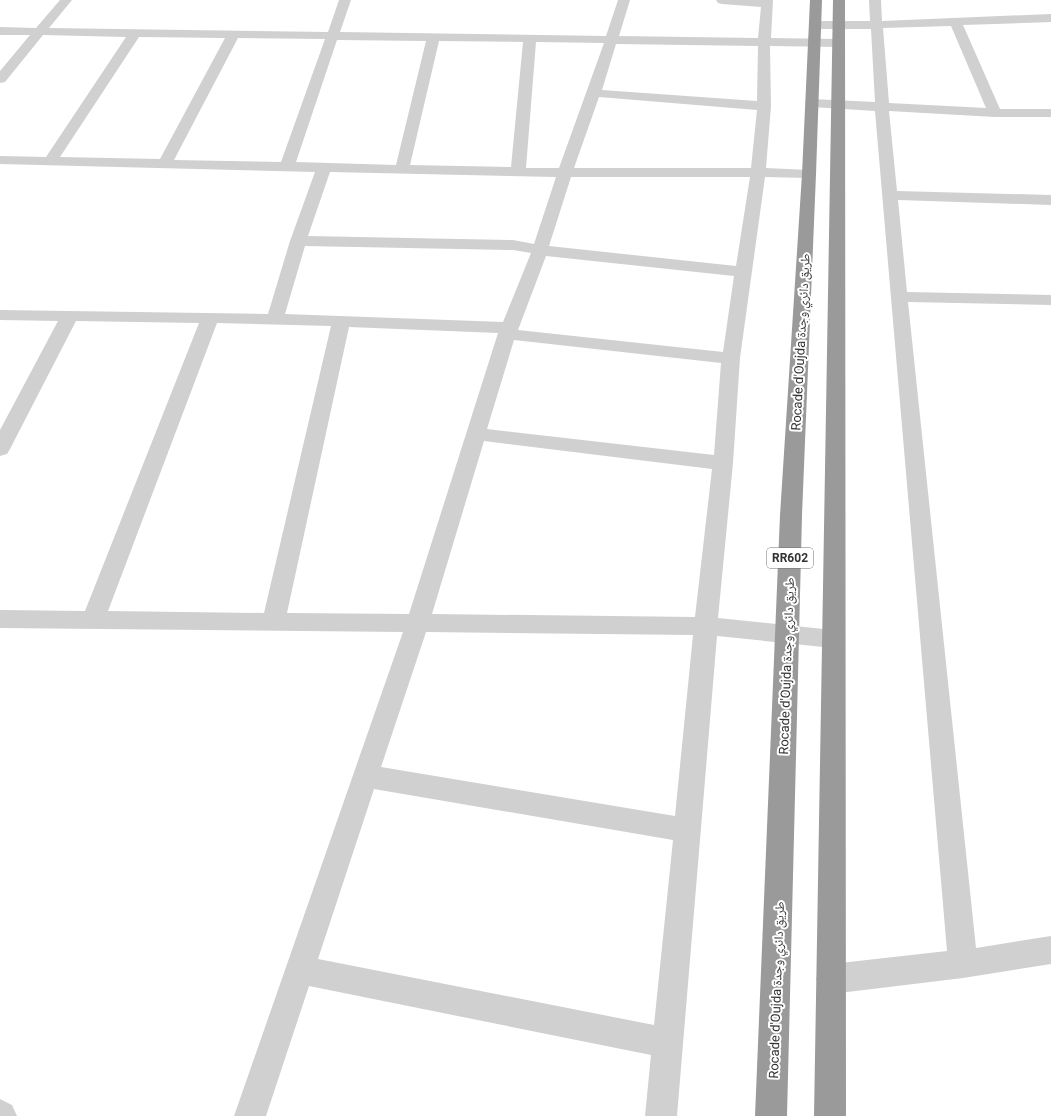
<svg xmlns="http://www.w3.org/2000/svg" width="1051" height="1116" viewBox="0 0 1051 1116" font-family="Roboto,'Noto Naskh Arabic',sans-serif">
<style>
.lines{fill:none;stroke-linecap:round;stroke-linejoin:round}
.street{fill:#d0d0d0;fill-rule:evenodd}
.highway{fill:#9a9a9a;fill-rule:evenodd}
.labels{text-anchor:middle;stroke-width:4;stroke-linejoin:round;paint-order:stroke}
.shield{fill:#fff;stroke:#707070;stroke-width:1}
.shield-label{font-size:12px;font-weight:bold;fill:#333}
.street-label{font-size:13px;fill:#333;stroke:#fff}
</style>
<rect width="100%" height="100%" fill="#fff"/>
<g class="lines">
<path class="street" d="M60,0H72L49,28L328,32L339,0H351L340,32L606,36L618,0H630L619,36L758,38L761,7L722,4L718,3L716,0H773L771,38L839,39L843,40L845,43L843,46L839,47L770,46L771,106L766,168L809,170L814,171L816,174L814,177L809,178L765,177L740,358L733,463L718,618L833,630L841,633L845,639L841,645L833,648L717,636L677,1116H645L651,1055L309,986L266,1116H234L403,632L0,628V610L85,611L199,323L76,321L10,449L7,454L0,456V430L58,321L0,320V310L268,314L290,241L315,172L0,164V156L46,157L126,37L43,35L5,82L0,83V71L30,35H0V27L36,28ZM139,37L225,38L160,159L60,157ZM238,38L325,39L281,162L174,160ZM337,40L426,41L396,165L296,162ZM439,41L523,42L511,167L410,165ZM536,42L604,43L559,168H526ZM616,44L758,46L757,101L602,90ZM599,97L757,110L751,168H574ZM330,172L556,177L534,244L513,240L308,236ZM571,177H750L736,266L549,246ZM305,246L513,250L531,253L503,322L285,314ZM546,256L734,276L723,352L518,330ZM217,323L331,326L264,613L108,611ZM349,327L498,333L409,614L287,613ZM514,340L721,363L714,455L487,429ZM484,441L712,469L695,617L432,614ZM426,632L693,635L675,816L381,767ZM374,789L673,840L654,1025L318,959Z
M869,0H881L882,21L1051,14V22L963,25L1000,109H1051V117H995L889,111L897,191L1051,195V205L898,200L907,292L1051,295V305L908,302L976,948L1051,936V964L963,978L831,994L821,989L816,979L821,969L831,964L947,951L875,111L812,107L807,106L805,103L807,100L812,99L875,102L871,29H815L811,28L809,25L811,22L815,21H870ZM951,26L986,108L889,103L883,28Z
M0,1099L12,1105L17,1116H0Z"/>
<path class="highway" d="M810,0H822L816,174L802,515L787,1116H755L780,515L802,174Z
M833,0H845L846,1116H814Z"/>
</g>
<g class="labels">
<rect class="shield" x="767" y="548" width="46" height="20" rx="3"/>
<g class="shield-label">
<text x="790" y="562">RR602</text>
</g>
<g class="street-label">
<text transform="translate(800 342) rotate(-87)" y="5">Rocade d'Oujda طريق دائري وجدة</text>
<text transform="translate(786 666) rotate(-88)" y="5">Rocade d'Oujda طريق دائري وجدة</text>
<text transform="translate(776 990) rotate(-88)" y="5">Rocade d'Oujda طريق دائري وجدة</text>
</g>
</g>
</svg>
